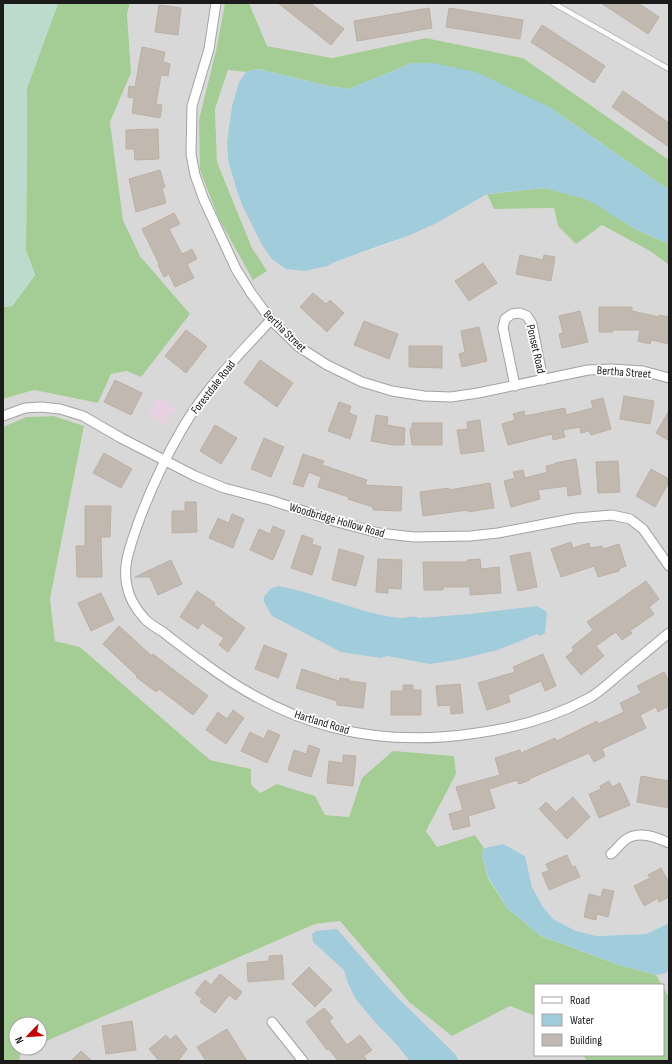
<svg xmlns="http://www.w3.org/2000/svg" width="672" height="1064" viewBox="0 0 672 1064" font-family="'Sofia Sans Condensed',sans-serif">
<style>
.residential{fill:#d9d8d8}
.industrial{fill:#e6d2e2}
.forest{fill:#a4cc95}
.wetland{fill:#bddbcd}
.water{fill:#a0ccdb}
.building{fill:#c1b8b0;stroke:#beafa3}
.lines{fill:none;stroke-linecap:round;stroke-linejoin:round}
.lane-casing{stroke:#a2a2a2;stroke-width:6}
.street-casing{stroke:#a2a2a2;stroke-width:11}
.lane{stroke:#fff;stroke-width:4.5}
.street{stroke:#fff;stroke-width:9}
.labels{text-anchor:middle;stroke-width:3.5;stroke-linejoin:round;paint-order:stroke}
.street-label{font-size:12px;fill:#1b1b1b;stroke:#fff}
</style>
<rect width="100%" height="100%" fill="#ede9e0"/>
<path class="residential" d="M130,3H225L216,51L200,170L267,271L252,248L217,162L215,109L228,70L246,72L239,82L232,106L227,141L228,160L235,185L242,205L262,245L327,266L335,262L385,245L437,223L487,194L494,209L554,208L558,226L602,225L650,251L669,265V923L646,934L597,936L576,931L553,919L543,907L532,887L524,856L503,844L484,848L475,835L437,847L426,831L456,774L362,778L349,817L325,815L315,796L277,784L260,793L251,784V769L210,760L80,647L55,641L50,599L84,426L54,416L26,417L3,427V399L34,390L98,403L111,374L127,371L190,314L140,256L123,220L110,122L131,73L127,14Z
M249,3H669V160L523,58L426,38L332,58L267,46Z
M340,921L409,1002L452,1036L510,1006L535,1016V1055H583L587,1061H19L21,1052L31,1048H40V1044L315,924Z
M669,970V997L656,975L666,973Z"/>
<path class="industrial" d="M159,397L177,409L173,415L170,413L167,418L170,420L166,426L148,413Z"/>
<path class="forest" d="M58,3H130L127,14L131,73L110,122L123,220L140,256L190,314L141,377L127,371L111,374L98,403L34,390L3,399V307L12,306L35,275L26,251L27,88Z
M225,3H249L267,46L332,58L426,38L523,58L669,160V190L549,107L412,63L349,89L328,86L258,69L246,72L228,70L215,109L217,162L252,248L267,271L253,280L219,219L200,170L199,120L216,51Z
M545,188L588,199L635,229L669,244V265L650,251L602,225L576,244L558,226L554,208L494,209L487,194Z
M54,416L84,426L50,599L55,641L80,647L210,760L251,769V784L260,793L277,784L315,796L325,815L349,817L362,778L393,751L454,756L456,774L426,831L437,847L475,835L484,848L482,855L488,878L507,908L541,936L619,965L656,975L662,985H535V1016L510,1006L452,1036L409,1002L340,921L315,924L40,1044V1024H16V1048H31L21,1052L19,1061H3V427L26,417Z
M663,987L669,997V1061H587L583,1055H663Z"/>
<path class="wetland" d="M3,3H58L27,88L26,251L35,275L12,306L3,307Z"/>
<path class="water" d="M412,63H433L476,72L549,107L669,190V244L635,229L588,200L545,188L487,194L437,223L410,235L335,262L327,266L305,271L286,269L272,259L262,245L242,205L235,185L228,160L227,141L232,106L239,82L246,72L258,69L328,86L349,89Z
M278,586C313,592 347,608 382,615C389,617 398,618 404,618C411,617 412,615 419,618L470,614L537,606L547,612L545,633L540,636L537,634L498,650L456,660L430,664L388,656L381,658L341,652L272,616L264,602V597L270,589Z
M503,844L525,856L532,887L543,907L553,919L576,931L597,936L646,934L669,923V970L666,973L656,975L619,965L541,936L507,908L488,877L482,855L484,848Z
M337,929L392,992L455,1054L459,1061H410L396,1044L374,1021L355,998L348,983L344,970L313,942L312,934L316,931Z"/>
<path class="building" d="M278,3H310L344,29L331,45Z
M601,3H638L659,17L648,34Z
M159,5L181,8L178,35L155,32Z
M429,8L432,28L357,41L354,21Z
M449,8L523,20L520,39L446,27Z
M542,25L605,66L594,83L531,42Z
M142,47L165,52L163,62L170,64L168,76L161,75L156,104L162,105L160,118L132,113L134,98L128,97L129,86L135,87Z
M623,91L669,123V147L612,107Z
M158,129L159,159L135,160L134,149H126V130Z
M160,170L165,187L162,188L166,203L136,212L129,179Z
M174,213L180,224L169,229L182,254L192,249L197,259L187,264L194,278L175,287L169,274L164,277L158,265L159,264L142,229Z
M520,255L543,260L544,255L555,257L551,281L516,274Z
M483,263L497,283L469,301L455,281Z
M313,293L326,304L330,300L344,313L327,332L300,307Z
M599,307H632V311L659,317V315L669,317V344L651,340L650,344L638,341L640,330H612L613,332H599Z
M580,311L588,342L562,348L559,334L563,333L559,316Z
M364,321L398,334L389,359L354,345Z
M479,327L487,361L462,367L459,354L465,352L461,331Z
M186,330L207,346L186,373L165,356Z
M409,346H442V368L409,367Z
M260,360L293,383L277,407L244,383Z
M115,380L142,393L131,415L104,402Z
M624,396L654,401L650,424L620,419Z
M603,398L611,429L591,435L589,431L581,433L580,427L563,430L565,437L553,440L552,434L508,445L502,424L515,420L513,414L524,411L525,416L565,408L566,415L593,408L591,401Z
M339,402L351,406L349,413L357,416L350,439L328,431Z
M669,411V441L656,433Z
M376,415L388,417L387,425L405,428L404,445H393L371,441Z
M480,420L484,451L461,454L457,430L468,429L467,422Z
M412,423H442V445H412L410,429H412Z
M215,425L237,438L221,464L200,451Z
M264,438L284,447L271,477L251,469Z
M104,453L132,469L121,488L93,473Z
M303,454L324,461L322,465L367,480L365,485L402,487L401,511L373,510V507L348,499L349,497L318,487L321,477L309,472L303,487L293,484Z
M576,459L581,494L568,496L567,486L538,490L540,499L511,507L504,481L515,478L513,472L523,470L525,478L547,472L546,466L555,464V463Z
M618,461L620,492L598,493L596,462Z
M651,469L669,479V482L655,507L636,496Z
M490,483L494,508L468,512V510L423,516L420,492L449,488V490Z
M185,502H196L197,532L172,533V511H185Z
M85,506H111L110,537H101L102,577H77L76,546H85Z
M232,514L244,519L233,548L209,538L218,518L229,523Z
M273,526L285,531L273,560L250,550L259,529L270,534Z
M302,535L313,539L312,544L321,547L312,575L291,568Z
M571,542L573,548L589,543L590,548L602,546L603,549L619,544L626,566L619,569V571L598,577L594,566L561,577L551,549Z
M339,549L364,556L356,586L332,580Z
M530,552L537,587L518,591L510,556Z
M378,559L402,560L401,589L388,588V593L376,592Z
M480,559L481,569L499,567L501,593L470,595V587H443V590H424L423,562H468L467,560Z
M171,560L182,584L158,595L150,577H135Z
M646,581L659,599L649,607L654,614L630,631L632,633L622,640L616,632L596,646L604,656L581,675L566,657L574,650L572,647L593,630L587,622Z
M197,591L215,603L214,605L245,628L228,652L219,645L224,638L202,623L198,629L180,617Z
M101,593L114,620L91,631L78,603Z
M119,626L152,656L153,654L208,696L193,715L159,689L156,692L136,677L137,676L103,644Z
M264,645L287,654L278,678L255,669Z
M543,654L556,686L545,691L541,681L508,695L510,702L487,710L478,683L515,672L513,667Z
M302,669L339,681L340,678L349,679V681L366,683L363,708L337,705V701L296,688Z
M664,672L669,681V706L658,712L656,707L640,715L646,728L602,749L605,756L594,762L589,753L529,779L530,780L519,784L517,780L489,789L495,808L468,816L470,826L453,830L449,814L463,810L456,787L500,775L495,758L520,750L521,753L555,738L557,741L597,721L598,724L624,712L620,703L641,693L637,686Z
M460,684L463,713L451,714L450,705L438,706L436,686Z
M403,685H413V690H421V715H391V691H403Z
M233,710L244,718L226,744L206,730L218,712L227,719Z
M268,730L280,735L267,763L241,751L250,732L264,739Z
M309,745L320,749L311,777L288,770L294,750L306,754Z
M343,755L356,756L353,786L327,783L329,761L343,763Z
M641,776L669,781V808L637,802Z
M609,781L612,787L620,783L630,805L599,818L589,794L601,789L600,786Z
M573,797L590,817L567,839L539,809L546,802L556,812Z
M567,855L572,867L575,866L580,877L549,890L542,873L549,871L546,864Z
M661,868L669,883V897L659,902L658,898L644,906L634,886L650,878L648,875Z
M603,889L614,891L608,917L597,914L596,920L584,917L589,894L601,897Z
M282,955L284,979L248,982L247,963L269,961V956Z
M309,967L332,990L315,1007L292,984Z
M220,974L242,992L236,1000L229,995L215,1013L200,1002L202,999L195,993L205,980L211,985Z
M324,1008L333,1018L329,1021L347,1045L360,1035L372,1050L364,1056L367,1061H338L329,1049L327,1050L306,1022Z
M132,1021L136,1050L106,1054L102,1026Z
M227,1029L247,1061H206L197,1047Z
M166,1035L170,1040L176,1035L187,1049L178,1061H159L149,1049Z
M81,1051L92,1061H71Z"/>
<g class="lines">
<defs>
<path id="lane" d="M553,3L669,69"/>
<path id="street" d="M216,3L209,49L192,106L191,154L195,175L204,200L236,269L251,293L271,320L299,347L327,365L362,382L392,391L424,396L451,397L478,393L588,370L612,369L643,371L669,378
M271,320C239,354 206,388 182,429C164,460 149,493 137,526C131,545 122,565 127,586C129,597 136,609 144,618C149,624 157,628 163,632C177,643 190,653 204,663C288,726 374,749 477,733C515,728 556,716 589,698C601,691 611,681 622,672C638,659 653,646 669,633
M515,386L503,328L505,319L512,314L520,313L527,316L532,324L543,380
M3,416L25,408L41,407L60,409L83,416L121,438L195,476L224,488L270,500L337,522L379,533L414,537L470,536L498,533L576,518L612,515L630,519L643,529L669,566
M611,854C616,850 620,844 625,840C638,830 656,837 669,843
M272,1022L303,1061"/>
</defs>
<use href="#lane" class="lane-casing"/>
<use href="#street" class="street-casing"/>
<use href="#lane" class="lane"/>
<use href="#street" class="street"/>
</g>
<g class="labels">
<g class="street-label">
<text transform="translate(285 331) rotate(44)" y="4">Bertha Street</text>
<text transform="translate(536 349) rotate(77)" y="4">Ponset Road</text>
<text transform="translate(624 372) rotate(4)" y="4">Bertha Street</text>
<text transform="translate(213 387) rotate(-52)" y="4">Forestdale Road</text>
<text transform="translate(337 520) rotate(16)" y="4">Woodbridge Hollow Road</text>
<text transform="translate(322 722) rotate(17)" y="4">Hartland Road</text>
</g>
</g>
<rect width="672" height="1064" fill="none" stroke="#1b1b1b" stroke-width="8"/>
<rect x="534" y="984" width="130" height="72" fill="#ffffff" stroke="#a4a4a4"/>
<rect x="542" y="997" width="20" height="6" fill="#ffffff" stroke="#a4a4a4"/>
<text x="570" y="1004" font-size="12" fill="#1b1b1b">Road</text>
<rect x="542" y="1014" width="20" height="12" fill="#a0ccdb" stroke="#a4a4a4"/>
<text x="570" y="1024" font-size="12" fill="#1b1b1b">Water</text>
<rect x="542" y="1034" width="20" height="12" fill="#c1b8b0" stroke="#a4a4a4"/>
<text x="570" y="1044" font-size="12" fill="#1b1b1b">Building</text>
<g transform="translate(28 1036) rotate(245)"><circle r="19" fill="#ffffff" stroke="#a4a4a4"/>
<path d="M0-3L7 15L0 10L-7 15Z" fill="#c40502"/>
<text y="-6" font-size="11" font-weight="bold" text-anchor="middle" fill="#1b1b1b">N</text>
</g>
</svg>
